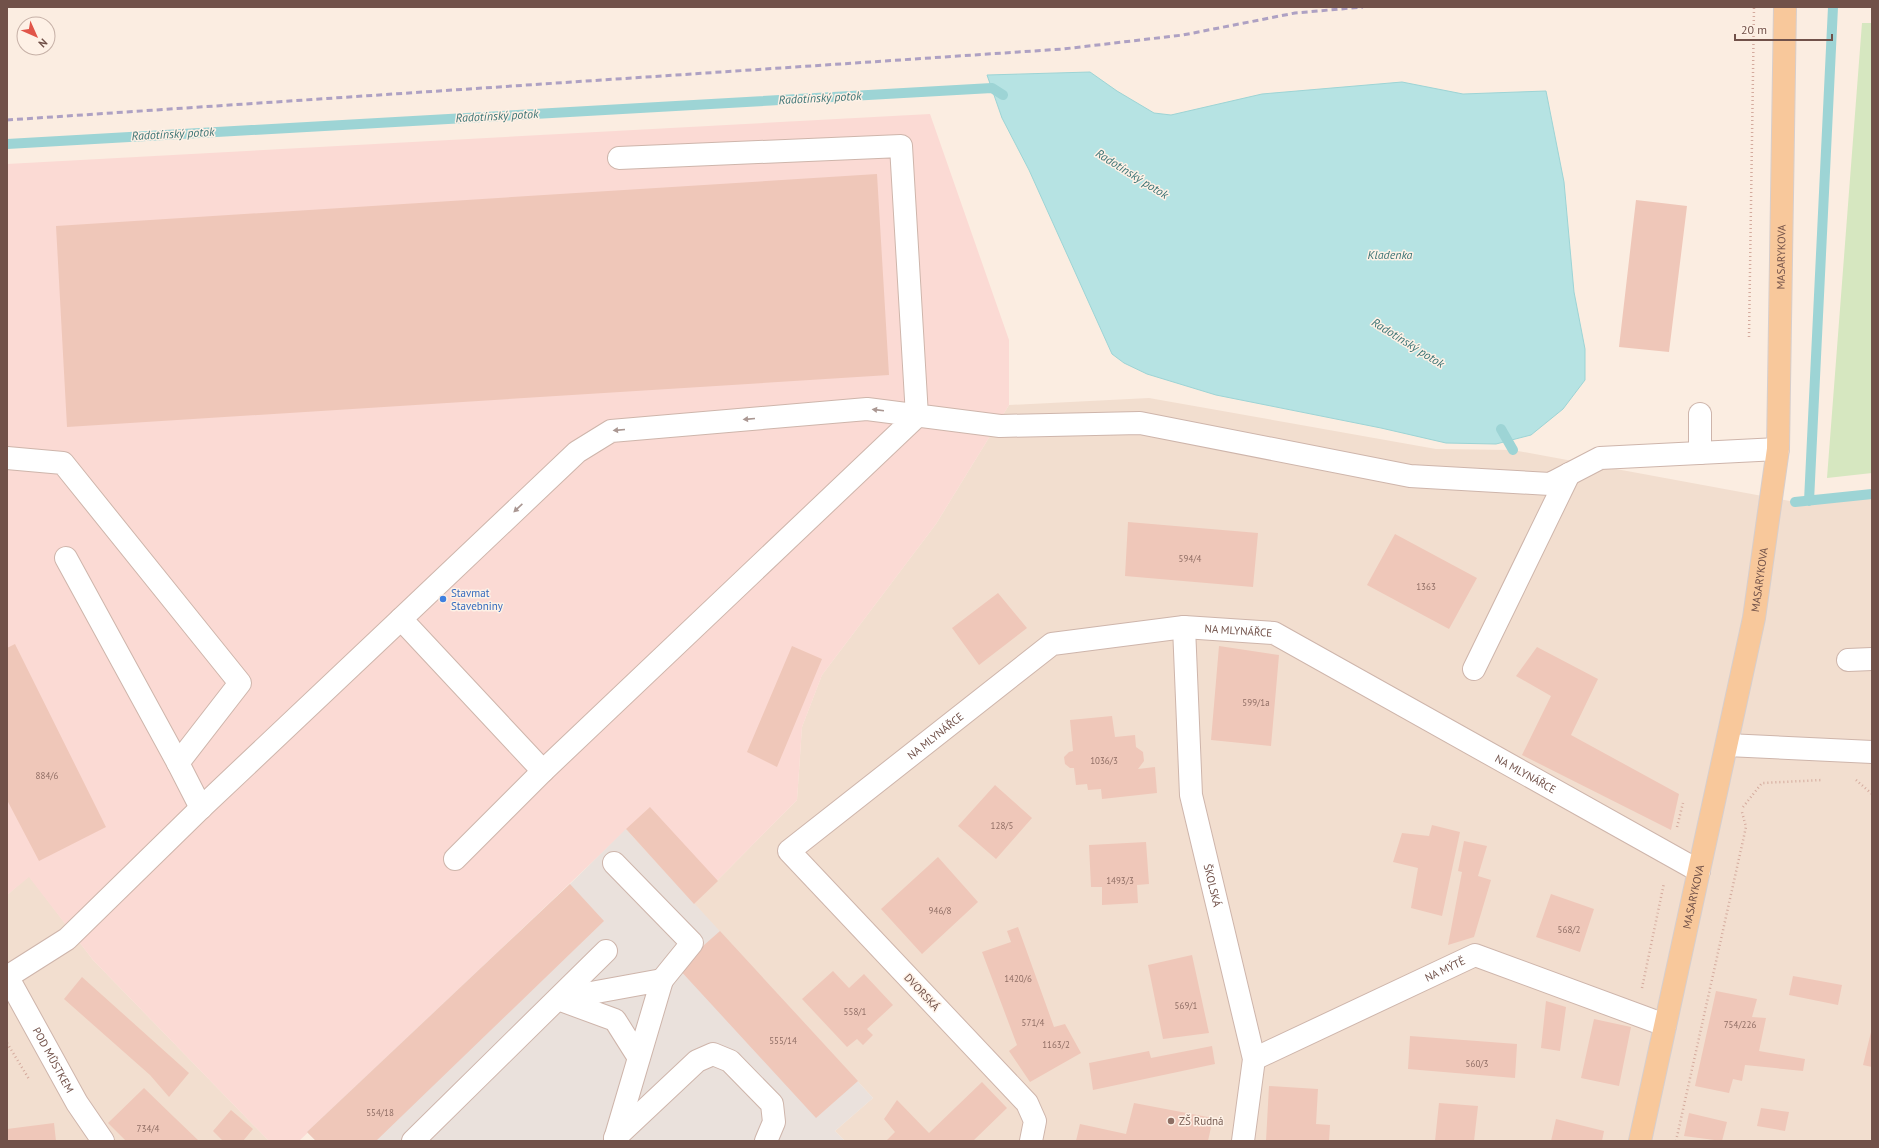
<svg xmlns="http://www.w3.org/2000/svg" width="1879" height="1148" viewBox="0 0 1879 1148" font-family="'PT Sans',sans-serif">
<style>
.residential{fill:#f2decf}
.commercial{fill:#fbdad4}
.industrial{fill:#eae1dc}
.green{fill:#d6e7c0}
.water{fill:#b6e3e3;stroke:#9dd4d5}
.lines{fill:none;stroke-linecap:round;stroke-linejoin:round}
.stream{stroke:#9dd4d5;stroke-width:10}
.building{fill:#efc7b9}
.minor-casing{stroke:#ceb5ab;stroke-width:24}
.major-casing{stroke:#d7cecc;stroke-width:24}
.path{stroke:#d4aa9d;stroke-width:2.5;stroke-dasharray:1 3;stroke-linecap:butt}
.minor{stroke:#fff;stroke-width:22}
.major{stroke:#f8c89b;stroke-width:22}
.rail{stroke:#aea1c3;stroke-width:3;stroke-dasharray:6 4;stroke-linecap:butt}
.oneway{fill:#aa9792}
.shop-dot{fill:#3f7fe0;stroke:#fef1e6;stroke-width:1.5}
.education-dot{fill:#8d6e63;stroke:#fef1e6;stroke-width:1.5}
.labels{text-anchor:middle;stroke-width:3;stroke-linejoin:round;paint-order:stroke}
.number-label{font-size:9px;fill:#906e65}
.street-label{font-size:11px;fill:#715149;stroke:#fef1e6}
.shop-label{font-size:11px;fill:#366cbe;stroke:#fef1e6;text-anchor:start}
.education-label{font-size:11px;fill:#785e54;stroke:#fef1e6;text-anchor:start}
.water-label{font-size:12px;font-style:italic;fill:#3e7576;stroke:#fef1e6}
</style>
<rect width="100%" height="100%" fill="#fbede1"/>
<path class="residential" d="M1149,398L1436,449L1513,450L1795,502L1872,494V1141H845L835,1131L873,1098L694,904L797,800L802,727L822,675L936,524L1009,405Z
M29,876L93,960L269,1141H7V895Z"/>
<path class="commercial" d="M930,114L1009,340V405L936,524L822,675L802,727L797,800L694,904L627,829L299,1141H269L93,960L29,877L7,895V164Z"/>
<path class="industrial" d="M626,829L873,1098L835,1131L845,1141H316L307,1132L570,884Z"/>
<path class="green" d="M1862,23H1872V473L1827,478Z"/>
<path class="water" d="M1090,72L1117,91L1154,113L1171,115L1262,94L1402,82L1463,94L1546,91L1564,182L1574,292L1585,349V380L1563,409L1531,435L1496,444L1446,443L1381,428L1216,395L1147,374L1124,363L1112,354L1029,170L1002,118L987,75Z"/>
<g class="lines">
<path class="stream" d="M7,144L992,88L1003,95
M1501,429L1513,450
M1809,501L1833,7
M1795,502L1872,494"/>
</g>
<path class="building" d="M877,174L889,375L67,427L56,226Z
M1636,200L1687,206L1669,352L1619,347Z
M1128,522L1258,533L1253,587L1125,576Z
M1395,534L1477,578L1449,629L1367,585Z
M998,593L1027,628L979,665L952,628Z
M15,644L106,827L39,861L7,800V648Z
M792,646L822,659L777,767L747,752Z
M1219,646L1279,655L1271,746L1211,740Z
M1537,647L1598,679L1571,735L1679,794L1671,830L1522,755L1551,696L1516,676Z
M1112,716L1115,737L1135,735L1136,747L1143,752L1144,761L1138,769L1155,767L1157,793L1102,799L1101,789L1088,790L1087,784L1076,785L1074,768H1070L1065,764L1064,757L1069,752L1073,751L1070,720Z
M995,785L1032,818L996,859L958,826Z
M650,807L718,881L694,904L626,829Z
M1432,825L1460,832L1442,916L1411,908L1418,868L1393,862L1402,833L1429,836Z
M1464,841L1487,846L1478,876L1491,880L1474,937L1448,945L1462,872L1458,871Z
M1146,842L1149,884L1137,885L1138,903L1102,905V887H1091L1089,845Z
M938,857L978,902L922,954L881,909Z
M570,884L604,921L376,1141H316L307,1132Z
M1551,894L1594,909L1580,952L1536,937Z
M1018,927L1054,1027L1065,1024L1081,1053L1030,1082L1009,1051L1017,1045L982,952L1011,942L1007,931Z
M720,931L858,1081L816,1118L678,968Z
M1192,955L1209,1033L1163,1039L1148,965Z
M833,971L849,988L864,974L893,1005L867,1029L873,1035L863,1045L857,1039L847,1047L802,999Z
M1793,976L1842,985L1838,1005L1789,995Z
M82,977L189,1073L169,1097L150,1075L64,999Z
M1716,991L1757,999L1752,1017L1766,1018L1759,1051L1805,1059L1803,1071L1745,1065L1742,1081L1733,1079L1729,1093L1695,1086Z
M1546,1001L1566,1007L1560,1051L1541,1048Z
M1594,1019L1631,1027L1619,1086L1581,1078Z
M1872,1028V1067L1863,1065Z
M1410,1036L1517,1044L1515,1078L1408,1069Z
M1212,1046L1215,1064L1093,1090L1089,1063L1149,1051L1151,1058Z
M982,1082L1007,1108L973,1141H886L895,1132L884,1119L897,1100L929,1133Z
M1269,1086L1318,1089L1316,1124L1330,1125L1329,1141H1266Z
M144,1088L175,1118L199,1141H126L108,1123Z
M1134,1103L1213,1118L1208,1141H1076L1080,1124L1126,1134Z
M1439,1103L1478,1106L1474,1141H1435Z
M1761,1108L1789,1112L1785,1131L1757,1126Z
M231,1110L253,1129L243,1141H223L213,1131Z
M1689,1113L1727,1122L1722,1141L1684,1136Z
M1556,1119L1604,1131L1602,1141H1551Z
M54,1123L56,1141H7V1129Z"/>
<g class="lines">
<defs>
<g id="minor">
<path d="M619,158L901,146L917,416L543,771L401,619L577,452L611,431L867,409L1000,426L1140,423L1410,476L1550,484L1600,458L1778,449"/>
<path d="M1700,453V414"/>
<path d="M7,458L63,463L240,683L178,763"/>
<path d="M66,558L178,763L201,808"/>
<path id="s1" d="M1184,627L1191,795L1254,1059L1243,1141"/>
<path d="M1848,660L1872,659"/>
<path d="M1474,669L1569,474"/>
<path d="M1727,745L1872,752"/>
<path d="M455,859L543,771"/>
<path d="M614,863L692,943L662,980"/>
<path id="s2" d="M7,976L77,1103L103,1141"/>
<path d="M7,977L67,939L201,808L401,619"/>
<path id="s3" d="M1254,1059L1475,955L1665,1025"/>
<path d="M615,1138L697,1061L713,1054L730,1061L772,1104L774,1122L766,1141"/>
<path d="M615,1139L662,980L558,999L615,1020L639,1058"/>
<path d="M413,1141L606,951"/>
<path id="s4" d="M1031,1141L1035,1121L1027,1103L789,851L1052,644L1184,627L1274,633L1699,871"/>
</g>
<g id="major">
<path id="s5" d="M1640,1141L1754,618L1778,449L1785,7"/>
</g>
</defs>
<use href="#minor" class="minor-casing"/>
<use href="#major" class="major-casing"/>
<path class="path" d="M1749,337L1754,7
M1856,780L1872,794
M1743,807L1762,783L1822,780
M1677,827L1683,803
M1642,988L1664,883
M7,1043L29,1079
M1676,1141L1746,827L1742,812"/>
<use href="#minor" class="minor"/>
<use href="#major" class="major"/>
<path class="rail" d="M7,120L1063,49L1183,35L1295,13L1363,7"/>
</g>
<defs><path id="oneway-solid" d="M-6-.8H1V-3.2L6.5 0L1 3.2V.8H-6Z"/></defs>
<g class="oneway">
<use href="#oneway-solid" transform="translate(878 410) rotate(-173)"/>
<use href="#oneway-solid" transform="translate(749 419) rotate(175)"/>
<use href="#oneway-solid" transform="translate(619 430) rotate(175)"/>
<use href="#oneway-solid" transform="translate(518 508) rotate(137)"/>
</g>
<circle class="shop-dot" cx="443" cy="599" r="4"/>
<circle class="education-dot" cx="1171" cy="1121" r="4"/>
<g class="labels">
<g class="number-label">
<text x="1190" y="562">594/4</text>
<text x="1426" y="590">1363</text>
<text x="1256" y="706">599/1a</text>
<text x="1104" y="764">1036/3</text>
<text x="47" y="779">884/6</text>
<text x="1002" y="829">128/5</text>
<text x="1120" y="884">1493/3</text>
<text x="940" y="914">946/8</text>
<text x="1569" y="933">568/2</text>
<text x="1018" y="982">1420/6</text>
<text x="1186" y="1009">569/1</text>
<text x="855" y="1015">558/1</text>
<text x="1033" y="1026">571/4</text>
<text x="1740" y="1028">754/226</text>
<text x="783" y="1044">555/14</text>
<text x="1056" y="1048">1163/2</text>
<text x="1477" y="1067">560/3</text>
<text x="380" y="1116">554/18</text>
<text x="148" y="1132">734/4</text>
</g>
<g class="street-label">
<text dy="4" stroke="none"><textPath href="#s5" startOffset="898">MASARYKOVA</textPath></text>
<text dy="4" stroke="none"><textPath href="#s5" startOffset="574">MASARYKOVA</textPath></text>
<text dy="4" stroke="none"><textPath href="#s4" startOffset="909">NA MLYNÁŘCE</textPath></text>
<text dy="4" stroke="none"><textPath href="#s4" startOffset="573">NA MLYNÁŘCE</textPath></text>
<text dy="4" stroke="none"><textPath href="#s4" startOffset="1233">NA MLYNÁŘCE</textPath></text>
<text dy="4" stroke="none"><textPath href="#s1" startOffset="261">ŠKOLSKÁ</textPath></text>
<text dy="4" stroke="none"><textPath href="#s5" startOffset="250">MASARYKOVA</textPath></text>
<text dy="4" stroke="none"><textPath href="#s3" startOffset="211">NA MÝTĚ</textPath></text>
<text transform="translate(922 992) rotate(47)" y="4">DVORSKÁ</text>
<text dy="4" stroke="none"><textPath href="#s2" startOffset="96">POD MŮSTKEM</textPath></text>
</g>
<g class="shop-label">
<text x="451" y="597">Stavmat<tspan x="451" dy="13">Stavebniny</tspan></text>
</g>
<g class="education-label">
<text x="1179" y="1125">ZŠ Rudná</text>
</g>
<g class="water-label">
<text transform="translate(820 98) rotate(-3)" y="4">Radotínský potok</text>
<text transform="translate(497 116) rotate(-3)" y="4">Radotínský potok</text>
<text transform="translate(173 134) rotate(-3)" y="4">Radotínský potok</text>
<text transform="translate(1132 174) rotate(32)" y="4">Radotínský potok</text>
<text x="1390" y="259">Kladenka</text>
<text transform="translate(1408 343) rotate(32)" y="4">Radotínský potok</text>
</g>
</g>
<rect width="1879" height="1148" fill="none" stroke="#715149" stroke-width="16"/>
<g transform="translate(36 36) rotate(135)"><circle r="19" fill="#fef1e6" stroke="#c6b1a7"/>
<path d="M0-3L7 15L0 10L-7 15Z" fill="#e15549"/>
<text y="-6" font-size="11" font-weight="bold" text-anchor="middle" fill="#715149">N</text>
</g>
<path d="M1735 34v6h97v-6" fill="none" stroke="#715149" stroke-width="2"/>
<text x="1741" y="34" font-size="12" fill="#715149" stroke="#fef1e6" stroke-width="3" paint-order="stroke">20 m</text>
</svg>
